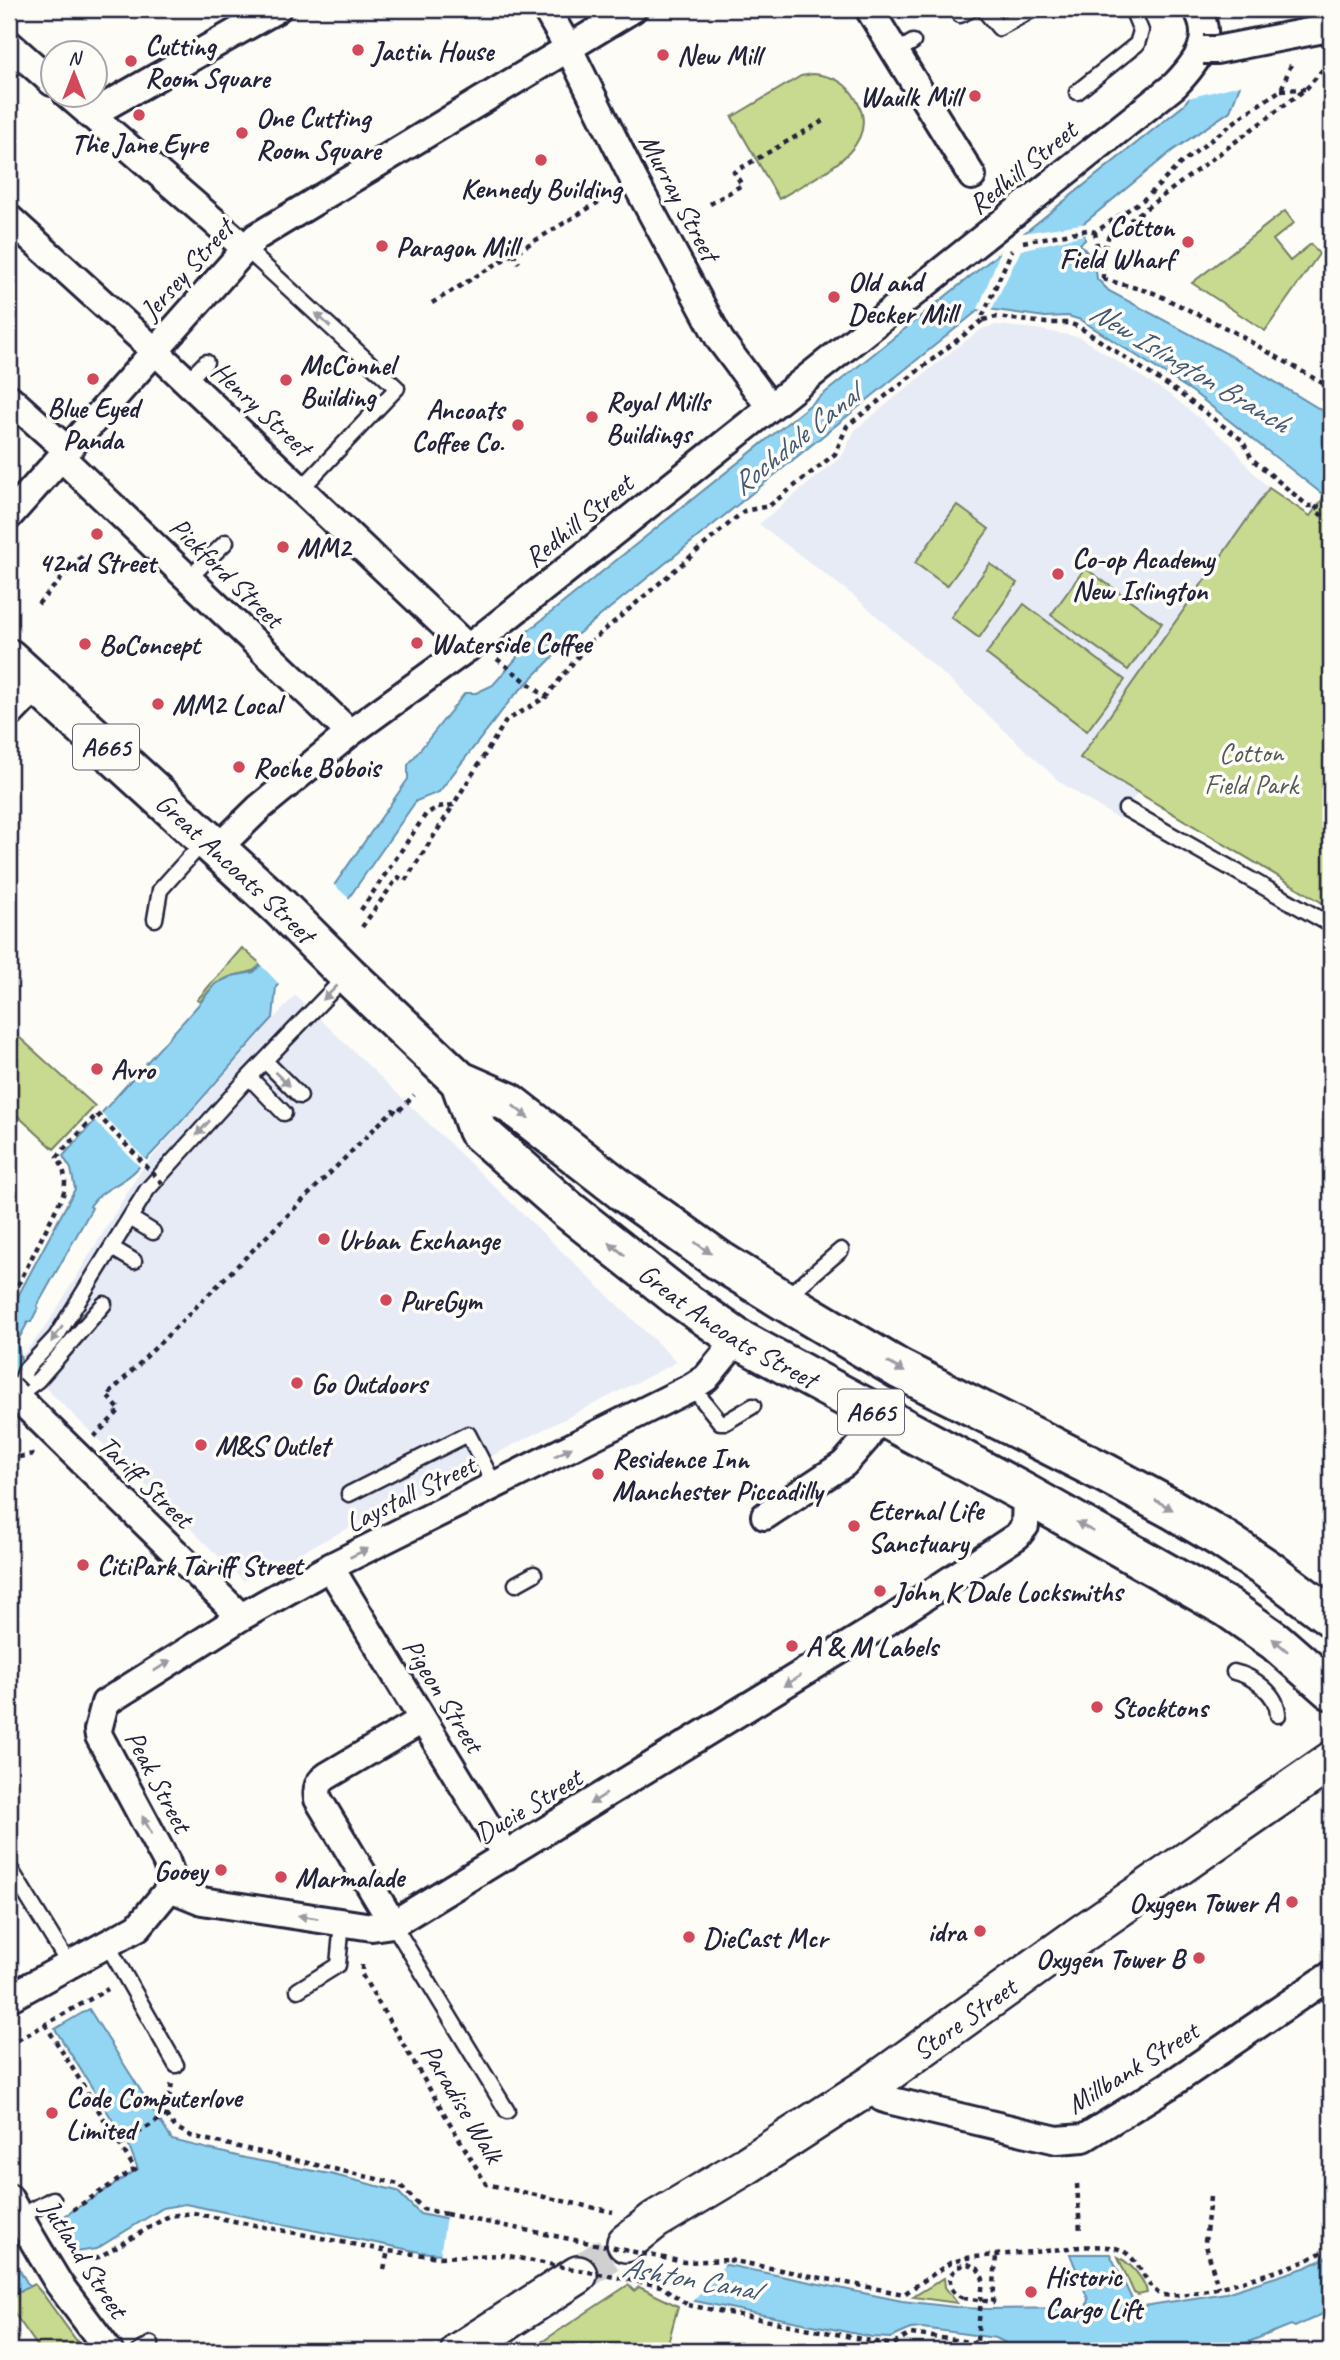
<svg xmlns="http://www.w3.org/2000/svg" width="1340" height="2360" viewBox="0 0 1340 2360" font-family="Caveat,sans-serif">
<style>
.built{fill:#e7ebf6}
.green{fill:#c7da8f;stroke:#747e65;stroke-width:2}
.water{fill:#92d6f4;stroke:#658eaa;stroke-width:2}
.pier{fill:#fdfcf7}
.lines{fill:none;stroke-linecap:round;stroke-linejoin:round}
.secondary-tunnel{stroke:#d1d0d1;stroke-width:37;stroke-dasharray:37 18;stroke-linecap:butt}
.lane-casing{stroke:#22223b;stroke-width:19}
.street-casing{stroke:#22223b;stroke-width:32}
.secondary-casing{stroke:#22223b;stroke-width:42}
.highway-casing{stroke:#22223b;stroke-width:44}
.path{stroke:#22223b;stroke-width:4.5;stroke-dasharray:5 5;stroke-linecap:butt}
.lane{stroke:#fdfcf7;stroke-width:14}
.street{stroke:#fdfcf7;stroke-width:26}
.secondary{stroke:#fdfcf7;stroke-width:37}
.highway{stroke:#fdfcf7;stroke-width:38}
.street-bridge-casing{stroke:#22223b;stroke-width:32;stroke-linecap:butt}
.path-bridge{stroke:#22223b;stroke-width:4.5;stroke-dasharray:5 5;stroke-linecap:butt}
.street-bridge{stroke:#fdfcf7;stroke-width:26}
.oneway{fill:#9a9aa2}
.poi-dot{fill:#d1495b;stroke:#fdfcf7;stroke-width:2.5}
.labels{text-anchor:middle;stroke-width:7;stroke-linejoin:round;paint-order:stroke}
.shield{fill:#fdfcf7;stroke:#646373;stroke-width:2}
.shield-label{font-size:26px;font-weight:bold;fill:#22223b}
.poi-label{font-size:28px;font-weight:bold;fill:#22223b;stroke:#fdfcf7;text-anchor:start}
.street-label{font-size:28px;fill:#22223b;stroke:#fdfcf7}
.park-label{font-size:28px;fill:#545954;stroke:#fdfcf7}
.water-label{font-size:30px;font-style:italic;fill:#445872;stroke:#fdfcf7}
</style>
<rect width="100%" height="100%" fill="#fdfcf7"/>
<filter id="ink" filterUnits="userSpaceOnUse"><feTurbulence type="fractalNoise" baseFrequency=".0143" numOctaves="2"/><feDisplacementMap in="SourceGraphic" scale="14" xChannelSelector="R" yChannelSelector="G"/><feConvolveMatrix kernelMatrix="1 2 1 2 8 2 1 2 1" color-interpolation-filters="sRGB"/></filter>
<g filter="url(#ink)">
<path class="built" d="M996,325L1036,329L1079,337L1172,396L1233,446L1248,467L1269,488L1310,516L1120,820L1061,783L960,689L854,596L759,524L842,456L855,430L961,344L982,329Z
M295,995L677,1362L244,1581L18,1361L47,1325L141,1170Z"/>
<path class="green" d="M813,74C833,76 847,82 857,101C884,150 812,178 779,199L732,117L801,76Z
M1285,211L1294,223L1273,240L1290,261L1311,244L1319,254L1265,331L1192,283Z
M1269,488L1310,516L1325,496L1331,501V908L1080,758Z
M957,505L989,529L947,586L915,563Z
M990,564L1017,583L979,638L951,617Z
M1085,568L1162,623L1128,670L1051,615Z
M1024,604L1125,680L1087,731L986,654Z
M242,948L261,964C251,975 249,971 236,975C220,979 209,989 200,1002L197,1000Z
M9,1028L95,1106L54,1149L9,1108Z
M1118,2257C1130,2263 1145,2279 1147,2293L1138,2295L1134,2293Z
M944,2278L945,2287L957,2303L913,2297Z
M34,2284L42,2293L84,2351H41L14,2313L9,2316V2297Z
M628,2285L634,2291L639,2287L678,2306L666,2351H528Z"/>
<path class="water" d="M1244,9H1286L1244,75L1230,111L1172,151L1083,224L1085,240L1080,244L1095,262L1097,279L1109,291L1239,360L1331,416V501L1193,392L1081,320L1068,316L1045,317L981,308L568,642L512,698L439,792L416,801L348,899L276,987L273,1018C227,1068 184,1122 136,1170C122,1185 102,1188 90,1206L92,1208L37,1306L38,1308L31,1322H28L17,1342L22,1363L9,1382L10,1311L75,1189L71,1169L63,1156L200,1003L215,984L232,976L254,972L335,884L408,779V765L465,693H476L493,685L516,659L523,635L1184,105Z
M89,2009L172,2140L245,2158L330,2174L397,2191L420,2214L691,2269L727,2265L902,2301L964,2308L987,2309L1086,2308L1088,2299L1070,2254H1110L1131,2297L1144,2306L1226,2293L1307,2267L1331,2255V2310L1295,2327L1291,2325L1241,2345L1213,2351H1013L1006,2343L996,2338L922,2328L911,2329L891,2338L872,2337L695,2301L661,2284L499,2252L452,2255L420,2252L185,2204L163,2208L96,2249L70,2253L59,2235L64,2228L60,2219L138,2169L129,2146L55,2029Z
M15,2262L29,2286L9,2297V2264Z"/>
<path class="pier" d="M1279,9H1289L1244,84L1184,99L1236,17Z
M1087,223V234L1021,250L991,311L978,309L1003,245L1017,234Z
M332,883L352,901L281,986L258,962Z
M99,1111L148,1162L142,1169L92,1118Z
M446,2216L692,2266L728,2261L691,2303L660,2287L499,2255L488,2257H440Z"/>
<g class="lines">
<path class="secondary-tunnel" d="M578,2275L626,2243"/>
<defs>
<path id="lane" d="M983,9L999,28L1034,9
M960,15L972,9
M896,52L913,42
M1077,92L1137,44L1141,31L1132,9
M245,248L397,388L301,489
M187,381L206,362
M189,578L226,542
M1126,809L1331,925
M155,919L160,890L205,840
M265,1061L300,1096
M249,1077L284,1113
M130,1218L153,1232
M112,1248L134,1261
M784,1299L841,1250
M692,1387L720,1422H726L753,1406
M16,1396L26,1369L56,1337L147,1190L249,1077L346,976
M16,1396L38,1380L104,1304
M349,1494L468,1434L495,1486
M516,1584L534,1574
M1234,1672C1253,1676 1278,1694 1278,1715
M9,1867L70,1966
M393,1924L507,2111
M107,1944L176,2065
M298,1990L338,1965L342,1922
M19,2217L53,2199
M140,2351L151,2344"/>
<path id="street" d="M546,9L568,47L634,180L720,340L770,407
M869,9L972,176
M9,44L52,82
M67,94L245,248
M90,115L277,9
M9,218L155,351L468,648
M9,398L67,450
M61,457L350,733
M9,516L256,237L633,9
M9,715L38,685
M217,849L259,808L350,733L477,641L1175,85C1196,63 1215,40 1197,9
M16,1396L241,1617
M765,1516L844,1464L866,1439L879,1417
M330,1567L506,1856
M170,1888L202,1901L372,1927L393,1924L891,1619L1017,1536L1025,1526L1026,1494
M170,1888L171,1875L166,1861L99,1736L98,1730L105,1703L241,1617L330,1567L692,1387L706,1378L738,1339
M393,1924L318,1799C316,1788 318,1782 327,1776L422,1720
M9,1998L138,1927L170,1888
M871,2085L882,2098L888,2100L1057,2140L1084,2138L1168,2086L1331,1975
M9,2198L24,2225
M41,2254L59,2284L109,2351"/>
<g id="secondary">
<path id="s1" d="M626,2243L655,2220L744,2167L871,2085L1080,1935L1331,1761"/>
<path d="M460,2351L578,2275"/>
</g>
<g id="highway">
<path id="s2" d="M9,659L280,907L348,975L460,1081L508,1102L621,1190L720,1261L783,1300L899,1369L1105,1473L1172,1509L1221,1538L1267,1569L1331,1617"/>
<path id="s3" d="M460,1081L477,1130L567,1209L678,1297L738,1339L1026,1494L1228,1608L1275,1641L1331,1690"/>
</g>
</defs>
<use href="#lane" class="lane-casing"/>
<use href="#street" class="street-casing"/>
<use href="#secondary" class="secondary-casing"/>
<use href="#highway" class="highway-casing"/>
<path class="path" d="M1281,90L1305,89
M710,204L742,185L734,172L823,121
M1095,232L1101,271
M1023,242L1087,230L1095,232L1147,197L1180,164L1246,113L1281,90L1292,62
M513,253L519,263
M1103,279C1103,265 1102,249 1109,236L1306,89L1331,60
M1103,279L1154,293L1230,330L1331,388
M432,303L612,194
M983,320L996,317L1046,323H1069L1079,327L1179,393L1242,440L1252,459L1308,506H1318L1315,510L1331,522
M38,604L85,553
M497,659L546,697
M361,910L426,814L438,807L453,805L506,721L546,697L587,645L744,511L769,506L835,454L847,426L983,320V315L1012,250
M362,927L398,877L405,881L453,806
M9,1303L63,1195C67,1181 65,1169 57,1157L97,1114
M94,1437L120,1410L107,1396L393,1110L397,1113L414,1095
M9,1459L38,1453
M362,1965V1975L486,2184L613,2212
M45,2024L135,2169L71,2211
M9,2045L108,1989
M166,2115L175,2127L191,2136L399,2184L423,2209L446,2214
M121,2144L166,2115L172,2083
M1077,2184L1080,2232
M1210,2197L1205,2242L1218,2287
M729,2260L904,2294L950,2263L966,2258C992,2255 1019,2253 1046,2251C1068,2248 1093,2244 1115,2248C1138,2253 1142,2280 1158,2293C1172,2305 1283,2270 1303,2262C1312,2258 1322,2252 1331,2247
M75,2261L99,2257L169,2216L193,2213L388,2251L440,2257
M384,2269L388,2251
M963,2298L993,2302L996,2255
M688,2305L892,2345L911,2334L984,2344L1001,2351
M971,2351V2342"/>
<use href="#lane" class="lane"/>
<use href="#street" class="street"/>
<use href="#secondary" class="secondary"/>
<use href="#highway" class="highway"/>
<defs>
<path id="street-bridge" d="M1203,50H1216L1329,28
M9,1389L16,1396
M24,2225L41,2254"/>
</defs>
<use href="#street-bridge" class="street-bridge-casing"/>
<path class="path-bridge" d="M97,1114L165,1186
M446,2214L684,2262L729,2260
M440,2257L504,2255L563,2267L661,2286L688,2305
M963,2298C953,2294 949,2287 950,2276L957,2267L968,2264L978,2269L983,2279L976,2351"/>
<use href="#street-bridge" class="street-bridge"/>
</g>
<defs><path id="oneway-solid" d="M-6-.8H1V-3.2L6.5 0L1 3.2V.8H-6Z" transform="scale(1.75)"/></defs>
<g class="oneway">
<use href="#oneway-solid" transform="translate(323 320) rotate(-137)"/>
<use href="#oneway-solid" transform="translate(330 993) rotate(135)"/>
<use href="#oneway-solid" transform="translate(282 1079) rotate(44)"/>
<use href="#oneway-solid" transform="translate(521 1112) rotate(39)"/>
<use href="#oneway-solid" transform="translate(203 1128) rotate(132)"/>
<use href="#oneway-solid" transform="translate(703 1248) rotate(35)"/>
<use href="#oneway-solid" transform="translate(617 1249) rotate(-141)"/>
<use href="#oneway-solid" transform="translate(57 1334) rotate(126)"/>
<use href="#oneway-solid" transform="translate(896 1367) rotate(30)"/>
<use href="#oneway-solid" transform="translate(563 1452) rotate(-27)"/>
<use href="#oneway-solid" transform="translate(1164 1505) rotate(29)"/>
<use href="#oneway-solid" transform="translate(1085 1527) rotate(-151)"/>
<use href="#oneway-solid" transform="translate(359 1553) rotate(-26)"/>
<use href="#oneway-solid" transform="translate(1280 1645) rotate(-140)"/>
<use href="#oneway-solid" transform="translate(162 1666) rotate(-32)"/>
<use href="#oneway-solid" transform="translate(792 1681) rotate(148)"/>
<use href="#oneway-solid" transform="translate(598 1799) rotate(148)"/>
<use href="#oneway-solid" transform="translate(147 1825) rotate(-118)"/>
<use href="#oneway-solid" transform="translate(308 1917) rotate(-171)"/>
</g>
</g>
<g class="poi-dot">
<circle cx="358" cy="50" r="7"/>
<circle cx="663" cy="55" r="7"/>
<circle cx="131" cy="61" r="7"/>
<circle cx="975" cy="96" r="7"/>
<circle cx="139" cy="115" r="7"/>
<circle cx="242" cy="133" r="7"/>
<circle cx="541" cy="160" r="7"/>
<circle cx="1188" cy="242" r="7"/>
<circle cx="382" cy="246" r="7"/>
<circle cx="834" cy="297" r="7"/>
<circle cx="93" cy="379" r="7"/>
<circle cx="286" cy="380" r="7"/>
<circle cx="592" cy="417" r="7"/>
<circle cx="518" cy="425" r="7"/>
<circle cx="97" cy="534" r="7"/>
<circle cx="283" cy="547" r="7"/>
<circle cx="1058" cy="574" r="7"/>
<circle cx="417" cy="643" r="7"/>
<circle cx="85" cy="644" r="7"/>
<circle cx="158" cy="704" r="7"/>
<circle cx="239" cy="767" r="7"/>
<circle cx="97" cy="1069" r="7"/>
<circle cx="324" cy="1239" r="7"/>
<circle cx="386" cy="1300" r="7"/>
<circle cx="297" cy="1383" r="7"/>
<circle cx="201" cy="1445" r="7"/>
<circle cx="598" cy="1474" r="7"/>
<circle cx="854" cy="1526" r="7"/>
<circle cx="83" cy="1565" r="7"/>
<circle cx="880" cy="1591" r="7"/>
<circle cx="792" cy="1646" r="7"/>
<circle cx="1097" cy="1707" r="7"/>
<circle cx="221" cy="1870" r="7"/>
<circle cx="281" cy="1877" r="7"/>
<circle cx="1292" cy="1902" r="7"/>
<circle cx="980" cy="1931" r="7"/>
<circle cx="689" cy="1937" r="7"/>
<circle cx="1199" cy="1958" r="7"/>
<circle cx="52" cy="2113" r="7"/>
<circle cx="1031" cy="2292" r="7"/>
</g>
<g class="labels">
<g class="shield">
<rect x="73" y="724.5" width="66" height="45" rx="5"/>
<rect x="838" y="1389.5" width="66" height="45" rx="5"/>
</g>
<g class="shield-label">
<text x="106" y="756">A665</text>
<text x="871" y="1421">A665</text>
</g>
<g class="poi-label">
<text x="145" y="55">Cutting<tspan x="145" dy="32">Room Square</tspan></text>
<text x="372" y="60">Jactin House</text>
<text x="677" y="65">New Mill</text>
<text x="961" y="106" text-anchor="end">Waulk Mill</text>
<text x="256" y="127">One Cutting<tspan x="256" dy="32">Room Square</tspan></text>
<text x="139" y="153" text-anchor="middle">The Jane Eyre</text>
<text x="541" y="198" text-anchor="middle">Kennedy Building</text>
<text x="1174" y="236" text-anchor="end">Cotton<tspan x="1174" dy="32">Field Wharf</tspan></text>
<text x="396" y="256">Paragon Mill</text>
<text x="848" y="291">Old and<tspan x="848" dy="32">Decker Mill</tspan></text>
<text x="300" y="374">McConnel<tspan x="300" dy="32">Building</tspan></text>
<text x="606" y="411">Royal Mills<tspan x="606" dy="32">Buildings</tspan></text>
<text x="93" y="417" text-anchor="middle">Blue Eyed<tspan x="93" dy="32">Panda</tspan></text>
<text x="504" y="419" text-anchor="end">Ancoats<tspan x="504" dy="32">Coffee Co.</tspan></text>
<text x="297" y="557">MM2</text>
<text x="1072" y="568">Co-op Academy<tspan x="1072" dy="32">New Islington</tspan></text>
<text x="97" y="572" text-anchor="middle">42nd Street</text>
<text x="431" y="653">Waterside Coffee</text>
<text x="99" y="654">BoConcept</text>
<text x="172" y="714">MM2 Local</text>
<text x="253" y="777">Roche Bobois</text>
<text x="111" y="1079">Avro</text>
<text x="338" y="1249">Urban Exchange</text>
<text x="400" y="1310">PureGym</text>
<text x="311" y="1393">Go Outdoors</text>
<text x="215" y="1455">M&amp;S Outlet</text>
<text x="612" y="1468">Residence Inn<tspan x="612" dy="32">Manchester Piccadilly</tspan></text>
<text x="868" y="1520">Eternal Life<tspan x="868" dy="32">Sanctuary</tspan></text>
<text x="97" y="1575">CitiPark Tariff Street</text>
<text x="894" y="1601">John K Dale Locksmiths</text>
<text x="806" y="1656">A &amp; M Labels</text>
<text x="1111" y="1717">Stocktons</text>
<text x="207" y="1880" text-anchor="end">Gooey</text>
<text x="295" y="1887">Marmalade</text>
<text x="1278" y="1912" text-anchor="end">Oxygen Tower A</text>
<text x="966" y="1941" text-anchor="end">idra</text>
<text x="703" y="1947">DieCast Mcr</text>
<text x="1185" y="1968" text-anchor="end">Oxygen Tower B</text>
<text x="66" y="2107">Code Computerlove<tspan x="66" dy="32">Limited</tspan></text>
<text x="1045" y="2286">Historic<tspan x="1045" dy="32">Cargo Lift</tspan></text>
</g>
<g class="street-label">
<text transform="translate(1022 167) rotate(-39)" y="10">Redhill Street</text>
<text transform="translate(680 197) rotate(62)" y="10">Murray Street</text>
<text transform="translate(186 269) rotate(-48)" y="10">Jersey Street</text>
<text transform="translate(262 408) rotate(43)" y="10">Henry Street</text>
<text transform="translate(578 520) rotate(-39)" y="10">Redhill Street</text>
<text transform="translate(227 572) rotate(44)" y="10">Pickford Street</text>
<text dy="10" stroke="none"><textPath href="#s2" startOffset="308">Great Ancoats Street</textPath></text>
<text dy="10" stroke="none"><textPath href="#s3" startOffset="371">Great Ancoats Street</textPath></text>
<text transform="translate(146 1481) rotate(44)" y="10">Tariff Street</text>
<text transform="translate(410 1493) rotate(-26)" y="10">Laystall Street</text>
<text transform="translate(444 1695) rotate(58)" y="10">Pigeon Street</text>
<text transform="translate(159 1781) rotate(62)" y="10">Peak Street</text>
<text transform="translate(528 1805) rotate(-31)" y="10">Ducie Street</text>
<text dy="10" stroke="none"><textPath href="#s1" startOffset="406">Store Street</textPath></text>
<text transform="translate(1132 2067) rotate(-32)" y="10">Millbank Street</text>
<text transform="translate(463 2103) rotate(59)" y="10">Paradise Walk</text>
<text transform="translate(85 2258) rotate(57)" y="10">Jutland Street</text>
</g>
<g class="park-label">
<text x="1251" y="762">Cotton<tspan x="1251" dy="32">Field Park</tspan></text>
</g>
<g class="water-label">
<text transform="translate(1190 367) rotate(31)" y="10">New Islington Branch</text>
<text transform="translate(795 440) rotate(-39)" y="10">Rochdale Canal</text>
<text transform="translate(690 2278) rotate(10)" y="10">Ashton Canal</text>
</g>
</g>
<rect width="1340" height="2360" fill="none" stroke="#fdfcf7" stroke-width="35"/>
<rect x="18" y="18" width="1305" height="2325" fill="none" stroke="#22223b" stroke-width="2.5" filter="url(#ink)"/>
<g transform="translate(74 74)"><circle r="33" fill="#fdfcf7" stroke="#a5a5ac" stroke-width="2"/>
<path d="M0-5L12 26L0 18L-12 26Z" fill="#d1495b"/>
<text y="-10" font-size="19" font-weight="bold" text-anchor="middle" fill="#22223b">N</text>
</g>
</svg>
